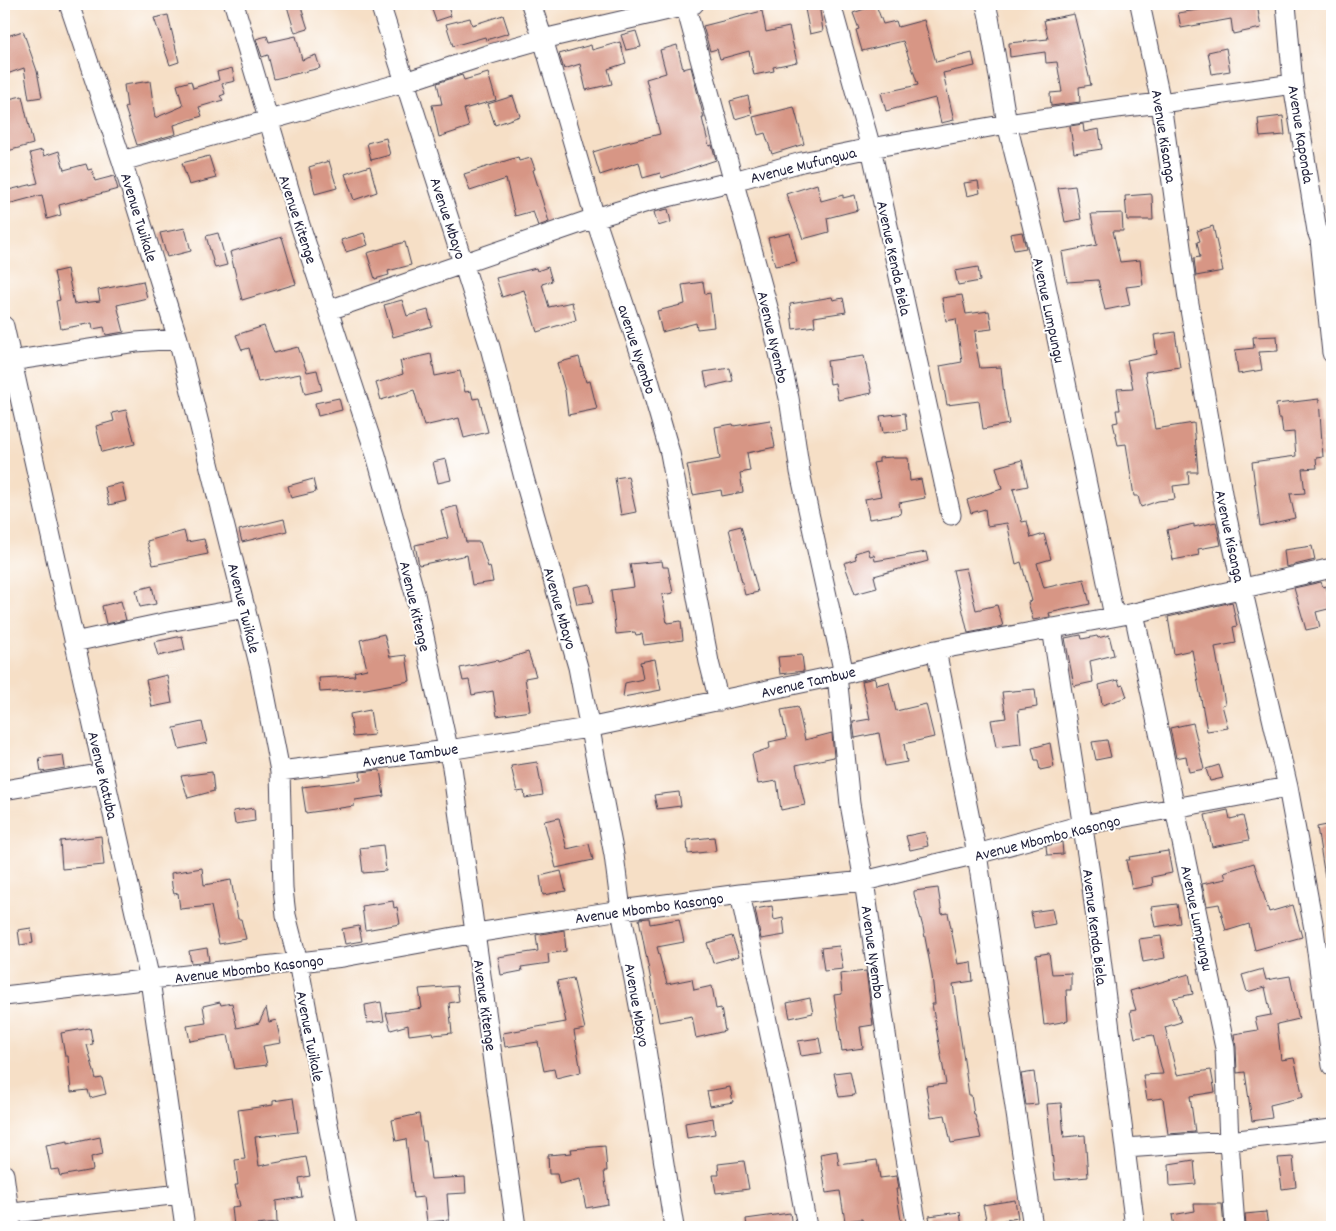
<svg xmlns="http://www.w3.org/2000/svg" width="1336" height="1231" viewBox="0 0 1336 1231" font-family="Dekko,sans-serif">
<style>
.building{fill:#d79685}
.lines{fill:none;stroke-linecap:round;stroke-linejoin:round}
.minor-casing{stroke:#423e50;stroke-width:21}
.minor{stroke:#fff;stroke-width:19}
.labels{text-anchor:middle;stroke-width:4;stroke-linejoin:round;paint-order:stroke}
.street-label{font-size:16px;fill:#22223b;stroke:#fff}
</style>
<rect width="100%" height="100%" fill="#fff"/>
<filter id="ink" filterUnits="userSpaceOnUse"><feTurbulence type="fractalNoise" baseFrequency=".02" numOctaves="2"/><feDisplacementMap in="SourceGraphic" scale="10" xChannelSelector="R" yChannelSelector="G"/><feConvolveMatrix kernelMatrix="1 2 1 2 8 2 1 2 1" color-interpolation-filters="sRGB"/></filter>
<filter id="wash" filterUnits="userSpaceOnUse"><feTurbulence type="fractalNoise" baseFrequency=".0096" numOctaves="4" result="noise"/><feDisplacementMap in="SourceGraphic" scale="20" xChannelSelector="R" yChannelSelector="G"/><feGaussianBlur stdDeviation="1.12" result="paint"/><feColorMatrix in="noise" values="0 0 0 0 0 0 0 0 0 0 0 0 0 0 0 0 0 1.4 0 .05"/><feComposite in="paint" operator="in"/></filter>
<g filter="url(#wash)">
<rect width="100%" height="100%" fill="#f6dfc6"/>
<g id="blocks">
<path class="building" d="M296,4H300L308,29L295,33L287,6Z
M430,4H447L451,16L436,21Z
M804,4H819L823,31L810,34Z
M1223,4H1257L1261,28L1233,34L1231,19L1181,28L1178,13L1223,6Z
M876,5L883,24L896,21L898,27L924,20L936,62L972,53L975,66L943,73L954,120L941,123L935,98L886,111L881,93L918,85L903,41L862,51L856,30L859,29L853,13Z
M762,11L766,32L789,27L797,62L773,67L774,71L754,75L749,51L720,59L717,49L710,51L703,26Z
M1074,14L1091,85L1079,87L1080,102L1051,106L1050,93L1062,92L1057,62L1046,63L1045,52L1010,57L1009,43L1048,39L1044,20Z
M168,15L179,62L170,65L154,18Z
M503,15L509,33L486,40L485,37L453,46L446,24L470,18L472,25Z
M23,31L37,71L42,97L29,99L24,68L4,75V37Z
M636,31L641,47L626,50L621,35Z
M267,36L269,42L296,36L302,60L316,55L320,68L274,79L268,55L262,57L256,39Z
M620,42L626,63L608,69L612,84L586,90L580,64L564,69L559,54L591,45L592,50Z
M677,45L683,69L691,67L704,118H702L709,146L712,145L716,160L662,178L660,173L643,178L639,162L600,175L593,152L623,143L660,134L646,79L666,73L660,50Z
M1226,48L1230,71L1212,74L1208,52Z
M232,68L235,81L222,84L225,94L220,96L223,100L199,107L202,116L174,125L176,134L137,145L125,108L127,107L124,85L150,81L155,118L183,106L177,85L191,81L193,88L219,80L217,72Z
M488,73L496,100L464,109L469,127L439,137L432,105L442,104L437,83L462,75L464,80Z
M22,96L33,144L4,152V100Z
M513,96L520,116L495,125L488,104Z
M748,96L752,114L735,119L730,101Z
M794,107L804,144L772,154L765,133L758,135L753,117Z
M1283,116L1285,135L1260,137L1258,119Z
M1083,124L1084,132L1099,129L1102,149L1074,153L1070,126Z
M386,138L390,155L371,160L367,143Z
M42,150L44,156L59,151L64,170L86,164L88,170L92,169L95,181L114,176L118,189L59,205L61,215L47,219L42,195L4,205V191L38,183L30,153Z
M209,156L216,178L189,185L182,163Z
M518,157L519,161L531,158L535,169L533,170L549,222L538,226L533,211L515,216L506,179L470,191L464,174Z
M329,161L337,188L315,194L309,167Z
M370,166L377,192L354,200L345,174Z
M978,181L980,193L967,196L964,183Z
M817,184L821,201L843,195V198L855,195L858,210L827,218L829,232L803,239L786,194Z
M1075,186L1081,219L1065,222L1058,188Z
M1151,194L1152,196L1153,220H1127L1125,196Z
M668,209L671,222L658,226L654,212Z
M1122,213L1123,231H1113L1120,262L1140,260L1143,285L1126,287L1130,305L1105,310L1098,280L1067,282L1062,252L1097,245L1091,214Z
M1213,226L1223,271L1196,276L1194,258L1200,257L1197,242L1200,241L1197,231Z
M185,228L191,251L167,257L160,233Z
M1022,232L1026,248L1014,250L1010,234Z
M218,233L227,265L215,268L206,236Z
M364,233L368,245L346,252L341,240Z
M790,233L797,262L775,266L768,238Z
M282,237L296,284L242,300L230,252Z
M405,242L411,265L388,271L389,275L375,279L367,253Z
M548,267L552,281L542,284L549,307L572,302L576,320L537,332L524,290L502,297L496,278L536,268L537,271Z
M978,267L980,281L958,285L955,271Z
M67,269L74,304L100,301L98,290L143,281L147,298L117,305L124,332L106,335L104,327L93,329L92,323L61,329L56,301L60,300L54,272Z
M703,282L705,294L710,293L714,327L697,329L696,323L662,332L657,311L685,304L682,285Z
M962,295L966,314L989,311L992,329L975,331L976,342H975L980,368L1001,367L1004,396L1009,424L983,429L979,401L947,405L940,366L962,362L956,319L946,321L942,298Z
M832,297L833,300L843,298L846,312L814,317L815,326L793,329L790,304Z
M402,300L407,316L428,310L432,326L393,337L384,305Z
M264,326L274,353L298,347L307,372L317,370L322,390L305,394L300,374L258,382L249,348L242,350L236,335Z
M1175,332L1180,367L1145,372L1155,429L1194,423L1198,472H1188L1189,484L1173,486L1175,499L1158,501L1141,507L1138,496H1134L1126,444L1118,445L1113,423L1118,422L1116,410H1120L1117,389L1133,388L1127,360L1157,354L1154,335Z
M1277,336L1278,351L1259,352L1262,370L1238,374L1235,350L1254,348L1253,337Z
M431,354L435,376L460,371L465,392L471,391L473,399L479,398L488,432L464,438L459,418L424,426L414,390L381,400L376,383L403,374L400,361Z
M864,356L872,393L838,400L835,383L830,384L827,361Z
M579,357L586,382L590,381L597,409L568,415L565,391L557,363Z
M730,368L733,381L707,387L704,372Z
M339,398L342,410L318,416L315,403Z
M1319,399L1323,457L1316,458L1317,468L1302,469L1305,493L1290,494L1295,518L1260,526L1252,462L1296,456L1294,432L1283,433L1281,418H1278L1276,404Z
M126,410L135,444L102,452L96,426L114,421L112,413Z
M905,413L907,430L883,433L880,416Z
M770,420L775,447L747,453L750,471L740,473L743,492L722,496L721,490L693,495L687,465L720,459L715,427L733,424L734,426Z
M892,457V458H908L910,481L921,479L925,498L899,503L901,514L869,519L865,499L881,496L873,463L879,462V458Z
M446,459L451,480L438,483L433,462Z
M1022,460L1028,486L1013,489L1022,522L1027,521L1031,538L1044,534L1051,559L1037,563L1044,588L1084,579L1090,604L1049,613L1050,617L1033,620L1028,602L1032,601L1021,562L1016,564L1007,523L987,526L985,509L971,513L967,500L1002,489L996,467Z
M628,476L636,512L621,515L615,478Z
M313,479L316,492L291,498L288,486Z
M122,483L126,501L109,505L105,487Z
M457,506L466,542H480L488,567L490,566L493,582L472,585L467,555L419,565L415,545L448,538L441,510Z
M284,519L287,531L242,542L239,530Z
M1216,522L1221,545L1198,549L1199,555L1173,560L1167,530L1194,524V527Z
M741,526L758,592L745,595L729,529Z
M184,531L187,542L204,539L208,554L153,565L147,541Z
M1312,546L1315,560L1286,567L1284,550Z
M868,549L870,556L874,555L875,561L926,552L928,561L874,576L877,588L855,594L844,563L856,559L855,553Z
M662,561L663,567H668L673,593L662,595L667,623L681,621L683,640L644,645L642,634L636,635L635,632L616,634L611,590L634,587L630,564Z
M966,568L976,610L997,605L1003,626L968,633L953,570Z
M1321,582L1323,587L1326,586L1332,608L1316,612L1320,627L1306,630L1294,588Z
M590,584L594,602L577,604L573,587Z
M152,586L156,604L140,607L136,590Z
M121,601L126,620L106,624L102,606Z
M1232,602L1237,626L1233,627L1236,643L1215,647L1225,704L1222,705L1228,728L1207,731L1192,650L1174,654L1168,617Z
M384,634L390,657L406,655L410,681L366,689L320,692L319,678L355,676L354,672L367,669L360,640Z
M1081,635L1082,639L1097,636L1098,638L1109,635L1114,655L1090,661L1093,682L1074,686L1065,638Z
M182,636L185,650L158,656L154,642Z
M528,652L536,676L525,678L530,711L497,716L493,691L472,695L469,680L463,681L460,668L497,660L498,662Z
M802,655L804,671L780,674L778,657Z
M655,659L661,690L623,697L625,683L643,679L640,662Z
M167,675L172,703L152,707L146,680Z
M875,678L876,685L889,682L896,711L926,704L934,737L904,744L907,762L885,766L879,733L855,738L853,722L870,719L862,681Z
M1118,680L1120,686L1123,685L1127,697L1102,705L1099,685Z
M1035,689L1037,707L1018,710L1021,744L996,747L991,720L1006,718L1002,692Z
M798,707L805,740L832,733L834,757L796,765L805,805L781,810L777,781L758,784L752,754L770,748L769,742L787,738L781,710Z
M370,710L374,735L353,737L350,714Z
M202,722L207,743L179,749L174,728Z
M1193,723L1204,769L1189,772L1186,756L1176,758L1170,728Z
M1107,740L1111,757L1096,760L1092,742Z
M1050,743L1054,767L1040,770L1038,760H1035L1032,748Z
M63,755L65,768L41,772L39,758Z
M537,762L543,795L525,798L524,791L517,792L511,766Z
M1219,765L1223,778L1210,781L1206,769Z
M380,770L384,796L355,800L354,806L306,813L302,787L361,780L360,772Z
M212,772L214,791L188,798L181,776Z
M679,792L681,806L657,809L654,795Z
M254,808L255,821L235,824L233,811Z
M1228,810L1230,819L1243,816L1249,840L1212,847L1205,815Z
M559,818L567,849L589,844L593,860L556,868L544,821Z
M1332,824V876L1325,877L1317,827Z
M925,832L928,846L910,850L906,836Z
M101,836L104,865L62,869L60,841Z
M714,837L716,851L688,854L687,840Z
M1062,842L1063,854L1047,855L1046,846Z
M383,845L386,871L363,873L360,848Z
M1168,851L1172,873L1152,877L1153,885L1132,889L1126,860H1130L1129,857Z
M1254,863L1269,912L1293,905L1302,937L1255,950L1249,924L1226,931L1219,904L1207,906L1202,884L1226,879L1224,872Z
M202,868L204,885L231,880L238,919H241L246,939L219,944L211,906L180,909L178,893L174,894L172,886L171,873Z
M561,871L566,891L543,895L540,876Z
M938,888L942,914L948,913L958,964L971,962L973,981L953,984L969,1095H971L974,1115H975L981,1138L951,1143L945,1115L931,1117L926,1086L946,1084L932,1004H935L932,975L923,927L914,894V891Z
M393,901L394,908L397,907L400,924L365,930L362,906Z
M1177,904L1180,923L1155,927L1151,907Z
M772,906L774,920L783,918L785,935L761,939L755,909Z
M1052,909L1055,924L1034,928L1031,912Z
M649,918L650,924L679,919L684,942L657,947L667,984L692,979L694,990L712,986L716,1009L721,1008L725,1031L696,1038L692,1016L659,1022L639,919Z
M359,926L362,941L345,944L342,929Z
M31,928L33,943L20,945L18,930Z
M564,930L566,951L548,954L549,963L521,967L522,971L501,975L498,957L538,951L536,935Z
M732,936L739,956L713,963L707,943Z
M1161,936L1165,958L1143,962L1139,939Z
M839,946L843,969L824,971L821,948Z
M207,948L209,961L191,963L189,951Z
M1049,953L1052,974L1071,973V990H1066L1068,1021L1044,1025L1036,955Z
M1263,969L1266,980L1290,976L1299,1019L1277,1024L1281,1060L1294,1058L1303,1097L1270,1105L1272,1118L1252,1121L1245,1072L1237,1073L1236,1047L1234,1034L1258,1030L1255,1018L1271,1015L1265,987L1247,992L1242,975Z
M866,971L873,1025L860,1027L863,1048L842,1051L834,995L842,994L840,974Z
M1189,974L1193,994L1173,998L1181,1022L1165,1027L1177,1075L1211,1070L1215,1092L1190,1096L1195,1132L1168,1134L1163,1098L1147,1100L1143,1075L1163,1074L1153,1035L1135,1038L1130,1011L1136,1010L1130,991Z
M573,978L585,1029L574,1031L581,1072L556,1078L554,1069L544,1071L538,1042L505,1047L503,1033L566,1022L557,981Z
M457,986L459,1001L449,1003L452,1033L434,1035L433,1032L409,1035L408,1025L391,1030L386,1013L422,1008L419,989Z
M810,998L813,1013L790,1018L787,1003Z
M220,1002L221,1005L232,1003L237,1028L259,1023L266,1008L269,1022L276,1020L281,1043L263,1046L267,1065L235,1069L228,1035L190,1041L187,1026L206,1023L203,1006Z
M381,1002L384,1021L367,1023L365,1005Z
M90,1028L93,1044L87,1045L96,1079L102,1078L106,1094L90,1098L88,1090L71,1092L68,1056H65L61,1033Z
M819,1038L822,1053L801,1056L798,1041Z
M850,1071L855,1095L839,1097L834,1073Z
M1034,1072L1038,1104L1026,1105L1021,1074Z
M730,1087L733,1102L710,1106L707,1091Z
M293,1098L298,1132L255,1137L259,1166L306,1157L310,1176L299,1178L302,1197L276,1201L277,1223L234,1227L232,1207L240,1206L235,1185H238L235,1160L245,1159L238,1110L273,1105V1101Z
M1061,1103L1064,1137L1085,1135L1088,1177L1055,1180L1047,1104Z
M419,1114L423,1141H426L431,1179L465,1177L466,1193L447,1194L449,1220L427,1222L424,1197L413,1198L406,1139L396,1141L392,1120Z
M713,1118L715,1134L687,1138L685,1123Z
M100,1137L103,1154L91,1157L93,1170L60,1176L58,1169L51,1170L46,1145L68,1141V1144Z
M605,1146L607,1171H604L608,1204L586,1208L580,1179L559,1184L557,1174H549L548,1155L572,1153L571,1149Z
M837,1151L839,1165L877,1160L880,1178L897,1176L899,1189H896L902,1227H863L862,1219L845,1221L840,1191L826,1193L820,1154Z
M1293,1157L1296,1187L1282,1189L1278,1158Z
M1194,1160L1196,1184L1170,1186L1169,1164Z
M744,1161L749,1189L716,1193L713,1175H719L718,1164Z
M1015,1200L1018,1218L987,1223L983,1205Z
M1194,1204H1222L1224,1227H1174L1172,1215L1195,1211Z
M960,1212L962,1227H931L929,1216Z
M1266,1212L1268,1227H1246L1245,1214Z
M790,1213L792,1227H747L746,1219Z"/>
</g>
</g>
<g filter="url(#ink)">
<use href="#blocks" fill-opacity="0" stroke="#423e50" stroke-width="1"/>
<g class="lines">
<defs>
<path id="minor" d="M69,4L122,161L178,339L260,668L280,771L283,889L286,915L298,962L347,1227
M234,4L298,219L376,455L415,594L452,767L516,1227
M380,4L490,347L524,478L578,667L614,855L621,910L640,1011L674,1227
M531,4L543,39L595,218L647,373L670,453L709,662L719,701
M685,4L772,322L789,398L800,472L844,674
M831,4L871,148L951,515
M986,4L989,17L1007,124L1041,261L1114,616
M1140,4L1161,103L1188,298L1223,499L1242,588L1288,787L1314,929L1332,1066
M1286,4L1293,84L1317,231L1320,239L1332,353
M122,161L405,82L487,55L543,39L694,4
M329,310L595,218L651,201L734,181L802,162L871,148L1007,124L1117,108L1161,103L1293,84
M4,326L150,980L185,1227
M4,362L136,342L178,339
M1134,613L1225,1048L1229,1141L1235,1227
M1052,628L1091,880L1135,1227
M74,642L168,622L246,608
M936,650L977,854L1033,1227
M837,675L850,804L864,881L899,1124L917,1227
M280,771L448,750L588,728L844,674L936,650L1134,613L1332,568
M4,790L104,773
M740,894L785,1106L807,1227
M4,996L343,957L476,933L621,910L740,894L864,881L977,854L1082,825L1288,787
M1125,1148L1229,1141L1332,1129
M4,1174L11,1227
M4,1214L180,1194"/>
</defs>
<use href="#minor" class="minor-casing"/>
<use href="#minor" class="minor"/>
</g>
</g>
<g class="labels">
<g class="street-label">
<text transform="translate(1302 134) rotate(81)" y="6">Avenue Kaponda</text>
<text transform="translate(1165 136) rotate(81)" y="6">Avenue Kisanga</text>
<text transform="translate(803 164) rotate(-14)" y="6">Avenue Mufungwa</text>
<text transform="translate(140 217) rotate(73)" y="6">Avenue Twikale</text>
<text transform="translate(449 218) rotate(72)" y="6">Avenue Mbayo</text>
<text transform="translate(299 219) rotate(72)" y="6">Avenue Kitenge</text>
<text transform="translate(895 258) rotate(78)" y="6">Avenue Kenda Biela</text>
<text transform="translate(1050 310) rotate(78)" y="6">Avenue Lumpungu</text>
<text transform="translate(774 337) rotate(77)" y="6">Avenue Nyembo</text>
<text transform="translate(638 349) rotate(72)" y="6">avenue Nyembo</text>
<text transform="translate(1231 536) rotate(78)" y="6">Avenue Kisanga</text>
<text transform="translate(416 606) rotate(77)" y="6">Avenue Kitenge</text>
<text transform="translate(245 608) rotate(76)" y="6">Avenue Twikale</text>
<text transform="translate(561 608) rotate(74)" y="6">Avenue Mbayo</text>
<text transform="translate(808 681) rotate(-13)" y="6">Avenue Tambwe</text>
<text transform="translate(410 754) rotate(-8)" y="6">Avenue Tambwe</text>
<text transform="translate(104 775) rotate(77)" y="6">Avenue Katuba</text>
<text transform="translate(1047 837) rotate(-14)" y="6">Avenue Mbombo Kasongo</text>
<text transform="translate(649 907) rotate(-8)" y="6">Avenue Mbombo Kasongo</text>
<text transform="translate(1198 918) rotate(78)" y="6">Avenue Lumpungu</text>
<text transform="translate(1096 927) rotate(83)" y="6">Avenue Kenda Biela</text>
<text transform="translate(874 952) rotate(82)" y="6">Avenue Nyembo</text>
<text transform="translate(249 968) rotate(-7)" y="6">Avenue Mbombo Kasongo</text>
<text transform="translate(486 1005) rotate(82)" y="6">Avenue Kitenge</text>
<text transform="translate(638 1005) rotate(80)" y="6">Avenue Mbayo</text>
<text transform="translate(311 1036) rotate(79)" y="6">Avenue Twikale</text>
</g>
</g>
<rect width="1336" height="1231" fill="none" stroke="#fff" stroke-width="20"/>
</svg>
